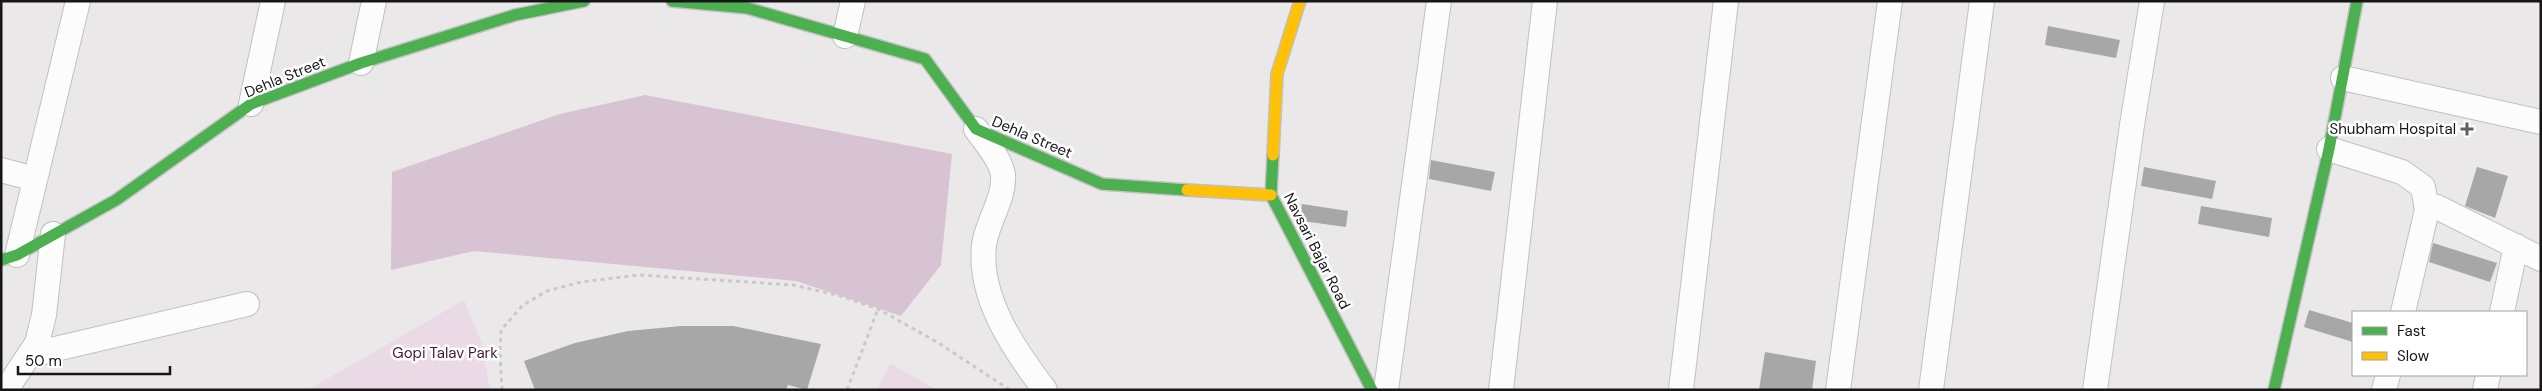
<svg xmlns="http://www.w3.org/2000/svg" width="2542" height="391" viewBox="0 0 2542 391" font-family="'DM Sans',sans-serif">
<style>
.green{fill:#eadae6}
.forest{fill:#d8c3d2}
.building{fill:#a7a7a7}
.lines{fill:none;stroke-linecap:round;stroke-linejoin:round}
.street-casing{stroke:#c2c0c1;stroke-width:26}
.fast-casing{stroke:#c2c0c1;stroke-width:14}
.slow-casing{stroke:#c2c0c1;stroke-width:14}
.path{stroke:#cac9ca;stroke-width:3;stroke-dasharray:4 4;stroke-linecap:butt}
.street{stroke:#fcfcfc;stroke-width:24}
.fast{stroke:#4caf50;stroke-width:11}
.slow{stroke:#ffc107;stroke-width:11}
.poi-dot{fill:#615f61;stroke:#fff;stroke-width:2}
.labels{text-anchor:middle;stroke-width:5;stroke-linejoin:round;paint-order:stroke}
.street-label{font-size:15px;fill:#171517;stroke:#fff}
.poi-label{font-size:15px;fill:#171517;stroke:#fff;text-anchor:end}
.park-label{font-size:15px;fill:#46193c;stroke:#fff}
</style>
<rect width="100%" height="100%" fill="#ebe8ea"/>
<path class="green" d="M464,300L482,344L490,390H308Z
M890,363L937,390H877Z"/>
<path class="forest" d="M645,95L952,154L941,265L901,316L796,281L474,251L391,270L392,172L560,114Z"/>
<path class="building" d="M2048,26L2120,40L2116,58L2045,45Z
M1431,160L1495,172L1491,191L1429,179Z
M2144,167L2216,181L2212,199L2141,186Z
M2477,167L2508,176L2495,218L2465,206Z
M1302,204L1348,211L1346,227L1302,221L1300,217Z
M2201,206L2272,218L2269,237L2198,224Z
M2433,243L2497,263L2490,282L2429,262Z
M2309,310L2353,323V342L2304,327Z
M681,326H733L821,344L807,390L788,385L786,390H535L524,361L575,343L628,331Z
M1765,352L1816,361L1812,390H1759Z"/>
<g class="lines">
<defs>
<path id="street" d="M845,36L853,1
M361,63L374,1
M2343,78L2541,122
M251,104L273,1
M976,129C985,142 1001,159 1003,175C1005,198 987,222 984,245C978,298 1015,351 1045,390
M2329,149L2402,172L2423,187L2427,210L2437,207L2541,259
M1,170L35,179
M17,255L78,1
M2403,312L2427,210
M2502,312L2516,246
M30,355L247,304
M6,390L37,343L44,315L53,234
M1386,390L1439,1
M1501,390L1545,1
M1681,390L1726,1
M1838,390L1890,1
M1931,390L1982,1
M2095,390L2132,125L2152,1
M2384,390L2388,375
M2485,390L2488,375"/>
<path id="fast" d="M672,1L747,8L925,59L976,129L1102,184L1187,190
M1273,155L1271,195L1372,390
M1,260L17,255L116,200L251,104L361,63L515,15L584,1
M2274,390L2329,149L2357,1"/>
<path id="slow" d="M1273,155L1277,74L1300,1
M1187,190L1271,195"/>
</defs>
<use href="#street" class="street-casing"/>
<use href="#fast" class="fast-casing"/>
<use href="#slow" class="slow-casing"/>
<path class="path" d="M502,390L500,355L501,330L523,305L547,291L581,282L639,275L793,285L841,296L878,309L937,342L1010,390
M847,390L878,309"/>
<use href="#street" class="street"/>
<use href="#fast" class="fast"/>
<use href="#slow" class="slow"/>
</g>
<path class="poi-dot" d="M2464.5 121.5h5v5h5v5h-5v5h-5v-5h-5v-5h5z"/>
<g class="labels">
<g class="street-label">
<text transform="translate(285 77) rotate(-22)" y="5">Dehla Street</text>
<text transform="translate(1032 137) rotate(23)" y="5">Dehla Street</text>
<text transform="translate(1317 251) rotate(63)" y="5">Navsari Bajar Road</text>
</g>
<g class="poi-label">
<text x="2456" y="134">Shubham Hospital</text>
</g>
<g class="park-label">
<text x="445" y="358">Gopi Talav Park</text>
</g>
</g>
<rect width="2542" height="391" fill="none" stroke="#171517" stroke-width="5"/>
<rect x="2352" y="311" width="175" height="65" fill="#ffffff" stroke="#a2a1a2"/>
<rect x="2362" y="327" width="25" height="8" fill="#4caf50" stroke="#a2a1a2"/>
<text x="2397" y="336" font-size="15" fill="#171517">Fast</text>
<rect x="2362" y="352" width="25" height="8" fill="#ffc107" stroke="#a2a1a2"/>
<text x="2397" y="361" font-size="15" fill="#171517">Slow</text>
<path d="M18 366v8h152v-8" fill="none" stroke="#171517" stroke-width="2.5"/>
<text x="25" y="366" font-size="15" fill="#171517" stroke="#ffffff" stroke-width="4" paint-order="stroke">50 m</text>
</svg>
